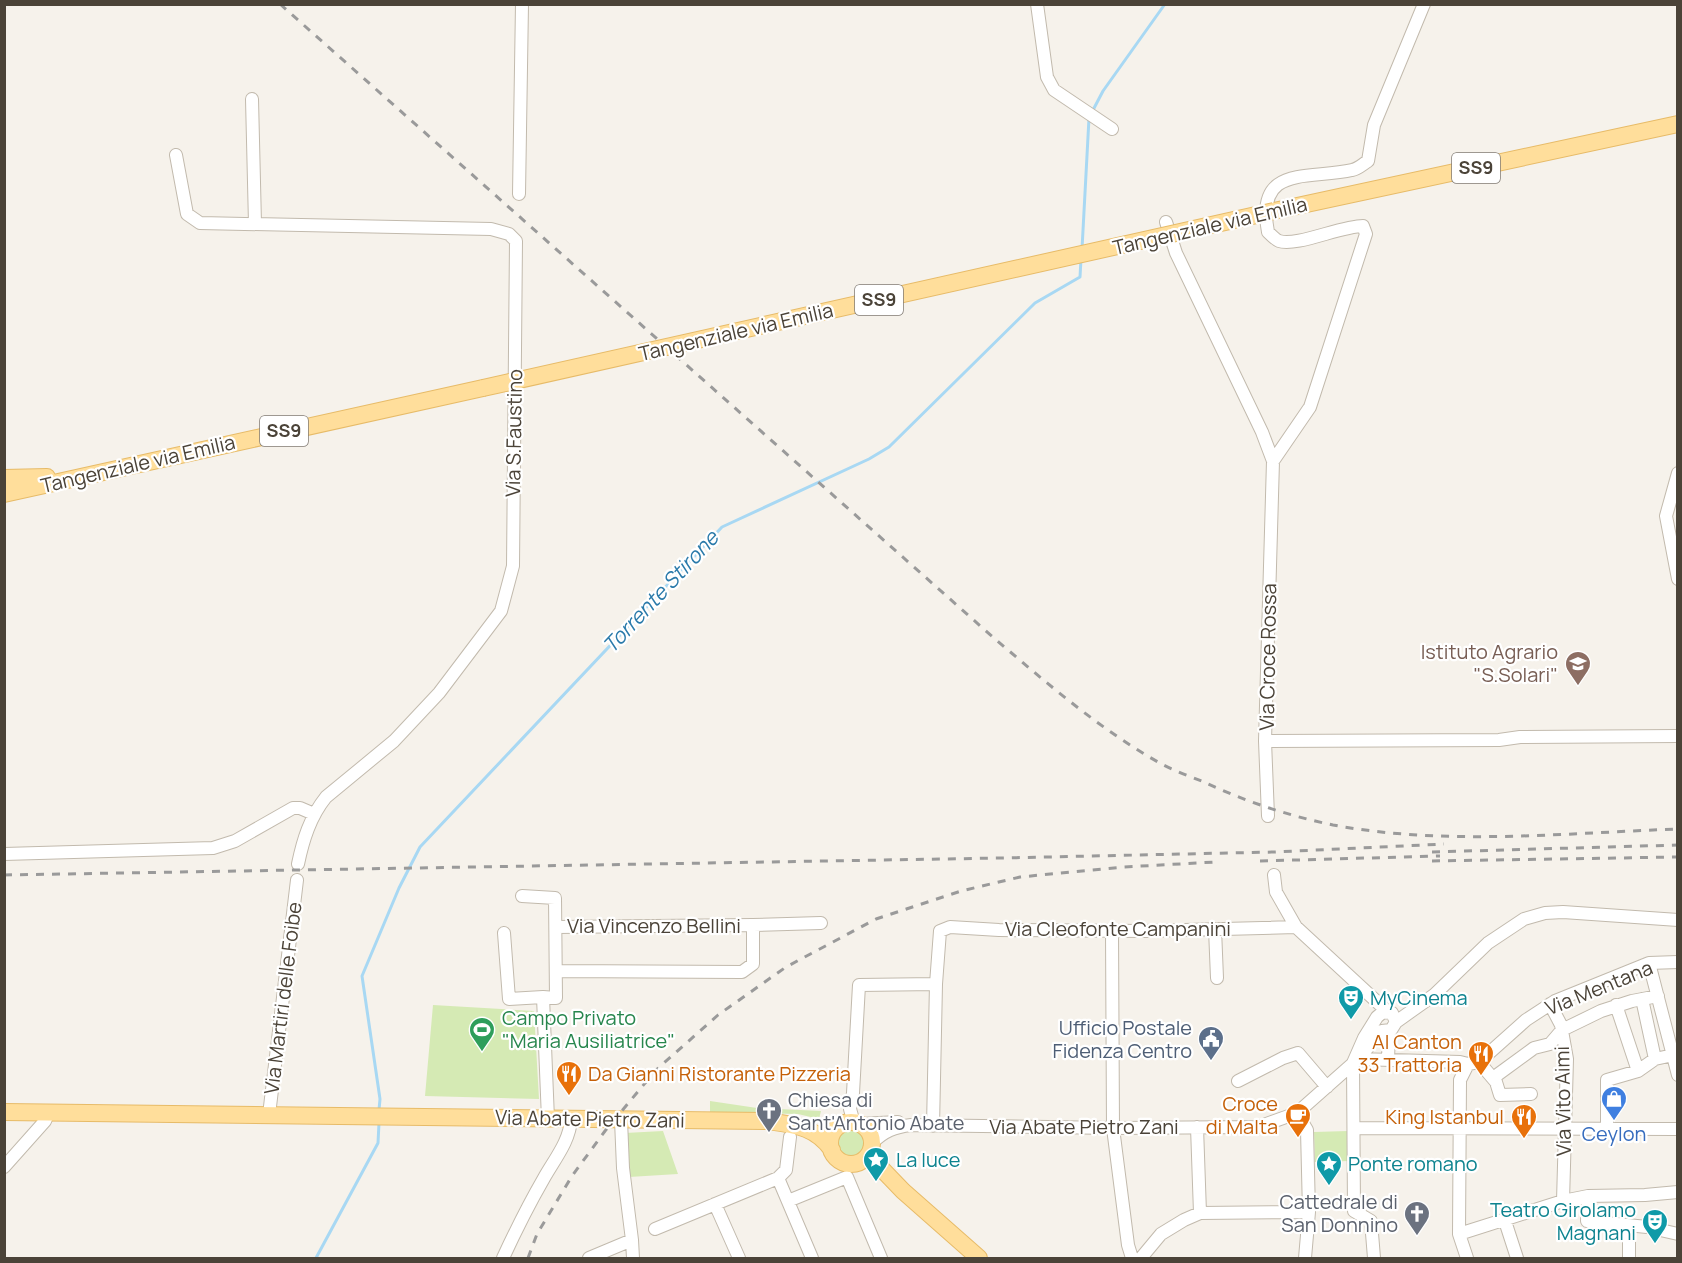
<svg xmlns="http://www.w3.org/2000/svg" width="1682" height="1263" viewBox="0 0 1682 1263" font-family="Manrope,sans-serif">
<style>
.green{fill:#d5eab4}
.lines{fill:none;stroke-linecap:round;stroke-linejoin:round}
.stream{stroke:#a8d8f3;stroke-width:3}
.minor-casing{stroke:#c2baad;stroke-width:14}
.major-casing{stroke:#e7bb68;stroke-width:18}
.minor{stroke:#fff;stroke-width:12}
.major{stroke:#ffde9b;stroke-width:16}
.rail{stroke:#9a9a9a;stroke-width:3;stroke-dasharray:8 8;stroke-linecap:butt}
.major-bridge-casing{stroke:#e7bb68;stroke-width:18;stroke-linecap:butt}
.major-bridge{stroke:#ffde9b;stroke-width:16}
.labels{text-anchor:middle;stroke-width:4.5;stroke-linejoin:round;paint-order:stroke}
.shield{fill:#fff;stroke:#817b74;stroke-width:1.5}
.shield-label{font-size:18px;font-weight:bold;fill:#4b4338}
.street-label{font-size:20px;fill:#4b4338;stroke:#fff}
.education-label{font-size:20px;fill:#785e54;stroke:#fff;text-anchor:end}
.culture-label{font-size:20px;fill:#0d838f;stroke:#fff;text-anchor:start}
.leisure-label{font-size:20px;fill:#27864d;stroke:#fff;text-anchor:start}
.service-label{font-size:20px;fill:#4e5e75;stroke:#fff;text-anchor:end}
.food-label{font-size:20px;fill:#c56008;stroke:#fff;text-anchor:end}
.worship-label{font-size:20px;fill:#5b616d;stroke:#fff;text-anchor:start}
.shop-label{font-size:20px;fill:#366cbe;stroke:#fff}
.water-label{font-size:21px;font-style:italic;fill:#2a7aaa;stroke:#fff}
</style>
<rect width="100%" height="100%" fill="#f6f2eb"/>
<path class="green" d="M433,1005L534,1011L539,1099L425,1096Z
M710,1101L757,1108L821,1111L819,1119L798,1114L710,1112Z
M836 1143a14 14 0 1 1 28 0a14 14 0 1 1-28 0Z
M663,1131L678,1174L629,1177L625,1133Z
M1348,1131L1349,1161L1315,1162L1314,1132Z"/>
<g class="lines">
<path class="stream" d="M1092,112L1103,91L1165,4
M1082,249L1089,118
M379,1110L380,1099L362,976L399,888L420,847L722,527L869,459L889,447L1035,303L1080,277L1081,259
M316,1258L378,1143L379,1123"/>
<defs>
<path id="minor" d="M1037,4L1047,77L1054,90L1112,129
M252,99L255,224
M176,155L187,214L200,223L491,229L509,234L516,241L513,566L501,611L439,693L394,741L326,797C310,817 303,840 298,864
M519,194L522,4
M1166,222L1176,253L1262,432L1273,461L1265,741L1499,740L1520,737L1678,736
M1273,461L1310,407L1366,234L1363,226C1341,226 1296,247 1279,241C1276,240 1271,235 1268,232C1255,164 1308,180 1352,170C1358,169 1363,164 1368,161L1374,125L1424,4
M1678,473L1666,516L1678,579
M1265,741L1268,816
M4,854L213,848L235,841L293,808H300L314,814
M1274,875L1276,892L1296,927L1388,1012
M522,896L555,898L556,998L543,997L548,1119
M556,927L753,925L821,923
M1215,929L1217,978
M1112,931L1113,1128L1128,1245L1132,1258
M504,933L509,999L543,997
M1649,963L1678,1075
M556,971L742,972L753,964V925
M1642,999L1655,1059
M1550,1004L1561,1025L1567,1059L1563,1201
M1616,1005L1638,1071
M1382,1031L1391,1030L1396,1022L1434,995L1488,943L1524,919L1545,913L1563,912L1678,920
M1358,1059L1460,1062L1468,1064L1479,1062L1526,1020L1555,1001L1649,963L1678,962
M1388,1060L1389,1031
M1479,1062L1496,1082L1500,1095L1531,1094
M1493,1078L1534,1048L1550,1044L1562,1030L1601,1011L1632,1001L1658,996
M1238,1081L1283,1058L1298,1053L1327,1087
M1297,1113L1307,1130L1309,1212L1305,1258
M269,1115L297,880
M854,1123L850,1109L853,1093L859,985L936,984
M860,1124L898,1122
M933,1126L936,984L940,931L950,927L999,930L1145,931L1296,927
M1197,1127L1200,1213
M1355,1128L1678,1129
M1607,1130V1080L1638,1071L1655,1059L1678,1054
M872,1143C884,1131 894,1127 911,1125L1113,1128L1258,1127L1297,1113L1358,1059L1382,1031
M4,1167L45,1121L49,1112
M778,1178L812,1258
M1588,1196L1587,1221L1647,1227L1678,1234
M788,1201L847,1177L881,1258
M715,1204L739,1258
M1505,1221L1517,1258
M655,1229L778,1178L786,1170L790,1137
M1459,1234L1563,1201L1588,1196L1645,1195L1678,1192
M632,1240L633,1258
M503,1258C515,1232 529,1204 544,1178C554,1160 570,1141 571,1119
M589,1258L632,1240L623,1168L621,1120
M1141,1258L1161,1234L1184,1220L1200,1213L1309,1212
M1374,1258L1371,1221L1354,1211L1353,1063L1364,1038L1377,1017L1383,1012L1392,1013L1396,1022
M1467,1258L1459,1234L1460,1080L1468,1064
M1629,1258V1227"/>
<path id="major" d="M1274,211L1678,124
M4,478L47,477
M4,494L483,388
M4,1112L767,1121C794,1125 815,1126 832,1150
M830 1143a21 21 0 1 1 42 0a21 21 0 1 1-42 0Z
M871,1149L878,1165L903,1191L979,1258"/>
</defs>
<use href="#minor" class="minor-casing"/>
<use href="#major" class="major-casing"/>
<use href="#minor" class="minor"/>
<use href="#major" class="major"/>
<path class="rail" d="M280,4L995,639C1047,683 1098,728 1158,762C1172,770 1189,776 1204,782C1244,801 1289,816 1333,825C1446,846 1564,833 1678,829
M1432,852L1678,845
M1260,861L1440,856
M1432,861L1678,857
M4,875L1001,858L1274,852L1444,844
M528,1258L537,1234L572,1176L605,1131L656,1070L718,1015L786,967L876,919L961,891L1020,877L1124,867L1215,862"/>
<defs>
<path id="major-bridge" d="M483,388L1274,211"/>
</defs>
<use href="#major-bridge" class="major-bridge-casing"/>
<use href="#major-bridge" class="major-bridge"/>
</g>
<defs>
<symbol id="school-pin" viewBox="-11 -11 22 30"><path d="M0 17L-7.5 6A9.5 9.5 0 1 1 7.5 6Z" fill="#8d6e63" stroke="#fff"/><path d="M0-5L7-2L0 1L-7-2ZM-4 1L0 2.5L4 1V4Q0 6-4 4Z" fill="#fff"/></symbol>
<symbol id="theatre-pin" viewBox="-11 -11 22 30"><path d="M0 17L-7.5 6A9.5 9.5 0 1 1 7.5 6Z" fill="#0f9aa8" stroke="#fff"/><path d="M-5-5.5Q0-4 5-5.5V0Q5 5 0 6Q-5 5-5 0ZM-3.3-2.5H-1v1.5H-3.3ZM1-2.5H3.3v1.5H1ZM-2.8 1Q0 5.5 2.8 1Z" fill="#fff"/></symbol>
<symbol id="stadium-pin" viewBox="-11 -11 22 30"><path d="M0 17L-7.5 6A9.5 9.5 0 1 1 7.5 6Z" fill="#2e9e5b" stroke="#fff"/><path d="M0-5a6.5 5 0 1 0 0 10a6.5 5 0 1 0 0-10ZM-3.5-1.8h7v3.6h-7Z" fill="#fff"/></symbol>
<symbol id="civic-pin" viewBox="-11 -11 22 30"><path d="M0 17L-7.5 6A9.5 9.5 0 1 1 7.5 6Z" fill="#5c6f8a" stroke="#fff"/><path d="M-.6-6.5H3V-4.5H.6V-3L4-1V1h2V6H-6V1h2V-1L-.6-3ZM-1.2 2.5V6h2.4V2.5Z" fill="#fff"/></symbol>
<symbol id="restaurant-pin" viewBox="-11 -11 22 30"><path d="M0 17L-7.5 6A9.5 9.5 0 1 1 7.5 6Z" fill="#e8710a" stroke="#fff"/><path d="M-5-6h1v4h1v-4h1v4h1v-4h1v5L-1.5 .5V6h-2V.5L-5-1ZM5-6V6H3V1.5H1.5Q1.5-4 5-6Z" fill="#fff"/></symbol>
<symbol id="shop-pin" viewBox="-11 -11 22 30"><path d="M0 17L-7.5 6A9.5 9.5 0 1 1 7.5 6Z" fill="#3f7fe0" stroke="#fff"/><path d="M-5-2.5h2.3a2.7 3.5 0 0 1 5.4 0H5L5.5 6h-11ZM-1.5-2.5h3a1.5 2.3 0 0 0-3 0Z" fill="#fff"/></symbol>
<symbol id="church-pin" viewBox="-11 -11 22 30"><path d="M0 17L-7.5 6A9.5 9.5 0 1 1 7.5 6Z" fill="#6b7280" stroke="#fff"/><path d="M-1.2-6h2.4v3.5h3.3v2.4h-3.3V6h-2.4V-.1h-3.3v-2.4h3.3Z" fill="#fff"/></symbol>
<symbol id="cafe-pin" viewBox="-11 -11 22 30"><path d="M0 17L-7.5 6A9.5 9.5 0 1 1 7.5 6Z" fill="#e8710a" stroke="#fff"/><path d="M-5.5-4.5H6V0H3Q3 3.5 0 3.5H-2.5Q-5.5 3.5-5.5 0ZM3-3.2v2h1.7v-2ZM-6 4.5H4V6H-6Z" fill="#fff"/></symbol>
<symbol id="sight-pin" viewBox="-11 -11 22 30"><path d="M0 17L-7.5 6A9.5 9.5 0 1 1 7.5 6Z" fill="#0f9aa8" stroke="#fff"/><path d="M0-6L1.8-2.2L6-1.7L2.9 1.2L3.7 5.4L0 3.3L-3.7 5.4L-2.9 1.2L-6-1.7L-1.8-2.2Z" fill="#fff"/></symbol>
</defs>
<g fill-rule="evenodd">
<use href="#school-pin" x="1563" y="649" width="30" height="40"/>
<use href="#theatre-pin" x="1336" y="983" width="30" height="40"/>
<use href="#stadium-pin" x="467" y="1015" width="30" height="40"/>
<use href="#civic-pin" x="1196" y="1024" width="30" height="40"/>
<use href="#restaurant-pin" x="1466" y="1039" width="30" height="40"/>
<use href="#restaurant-pin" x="554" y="1059" width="30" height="40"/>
<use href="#shop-pin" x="1599" y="1084" width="30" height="40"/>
<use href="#church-pin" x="754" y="1096" width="30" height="40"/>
<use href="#cafe-pin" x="1283" y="1101" width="30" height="40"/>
<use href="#restaurant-pin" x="1509" y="1102" width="30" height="40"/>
<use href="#sight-pin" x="861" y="1145" width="30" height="40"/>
<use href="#sight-pin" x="1314" y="1149" width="30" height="40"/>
<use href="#church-pin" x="1402" y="1199" width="30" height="40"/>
<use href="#theatre-pin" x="1640" y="1207" width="30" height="40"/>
</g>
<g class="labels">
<g class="shield">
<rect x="1452" y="153" width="48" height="30" rx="4.5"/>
<rect x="855" y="285" width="48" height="30" rx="4.5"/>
<rect x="260" y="416" width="48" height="30" rx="4.5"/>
</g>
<g class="shield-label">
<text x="1476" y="174">SS9</text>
<text x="879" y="306">SS9</text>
<text x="284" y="437">SS9</text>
</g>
<g class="street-label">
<text transform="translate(1210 226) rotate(-13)" y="7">Tangenziale via Emilia</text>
<text transform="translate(736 332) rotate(-13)" y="7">Tangenziale via Emilia</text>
<text transform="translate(514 433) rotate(-89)" y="7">Via S.Faustino</text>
<text transform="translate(138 464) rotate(-13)" y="7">Tangenziale via Emilia</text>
<text transform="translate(1268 657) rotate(-89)" y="7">Via Croce Rossa</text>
<text x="654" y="933">Via Vincenzo Bellini</text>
<text x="1118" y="936">Via Cleofonte Campanini</text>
<text transform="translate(1599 988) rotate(-22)" y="7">Via Mentana</text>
<text transform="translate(283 998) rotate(-83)" y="7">Via Martiri delle Foibe</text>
<text transform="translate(1563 1101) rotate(-91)" y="7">Via Vito Aimi</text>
<text transform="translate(590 1119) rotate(1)" y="7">Via Abate Pietro Zani</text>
<text x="1084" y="1134">Via Abate Pietro Zani</text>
</g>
<g class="education-label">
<text x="1558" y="659">Istituto Agrario<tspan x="1558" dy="23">"S.Solari"</tspan></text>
</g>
<g class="culture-label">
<text x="1370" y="1005">MyCinema</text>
<text x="896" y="1167">La luce</text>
<text x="1348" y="1171">Ponte romano</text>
<text x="1636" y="1217" text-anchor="end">Teatro Girolamo<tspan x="1636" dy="23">Magnani</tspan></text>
</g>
<g class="leisure-label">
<text x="502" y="1025">Campo Privato<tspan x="502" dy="23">"Maria Ausiliatrice"</tspan></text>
</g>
<g class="service-label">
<text x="1192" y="1035">Ufficio Postale<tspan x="1192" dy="23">Fidenza Centro</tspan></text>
</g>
<g class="food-label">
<text x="1462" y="1049">Al Canton<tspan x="1462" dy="23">33 Trattoria</tspan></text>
<text x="588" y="1081" text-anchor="start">Da Gianni Ristorante Pizzeria</text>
<text x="1278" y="1111">Croce<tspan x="1278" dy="23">di Malta</tspan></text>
<text x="1504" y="1124">King Istanbul</text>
</g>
<g class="worship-label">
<text x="788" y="1107">Chiesa di<tspan x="788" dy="23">Sant'Antonio Abate</tspan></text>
<text x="1398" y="1209" text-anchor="end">Cattedrale di<tspan x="1398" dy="23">San Donnino</tspan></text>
</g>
<g class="shop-label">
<text x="1614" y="1141">Ceylon</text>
</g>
<g class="water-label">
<text transform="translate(661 592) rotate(-47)" y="7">Torrente Stirone</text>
</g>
</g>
<rect width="1682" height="1263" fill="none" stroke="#4b4338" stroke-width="12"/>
</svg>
